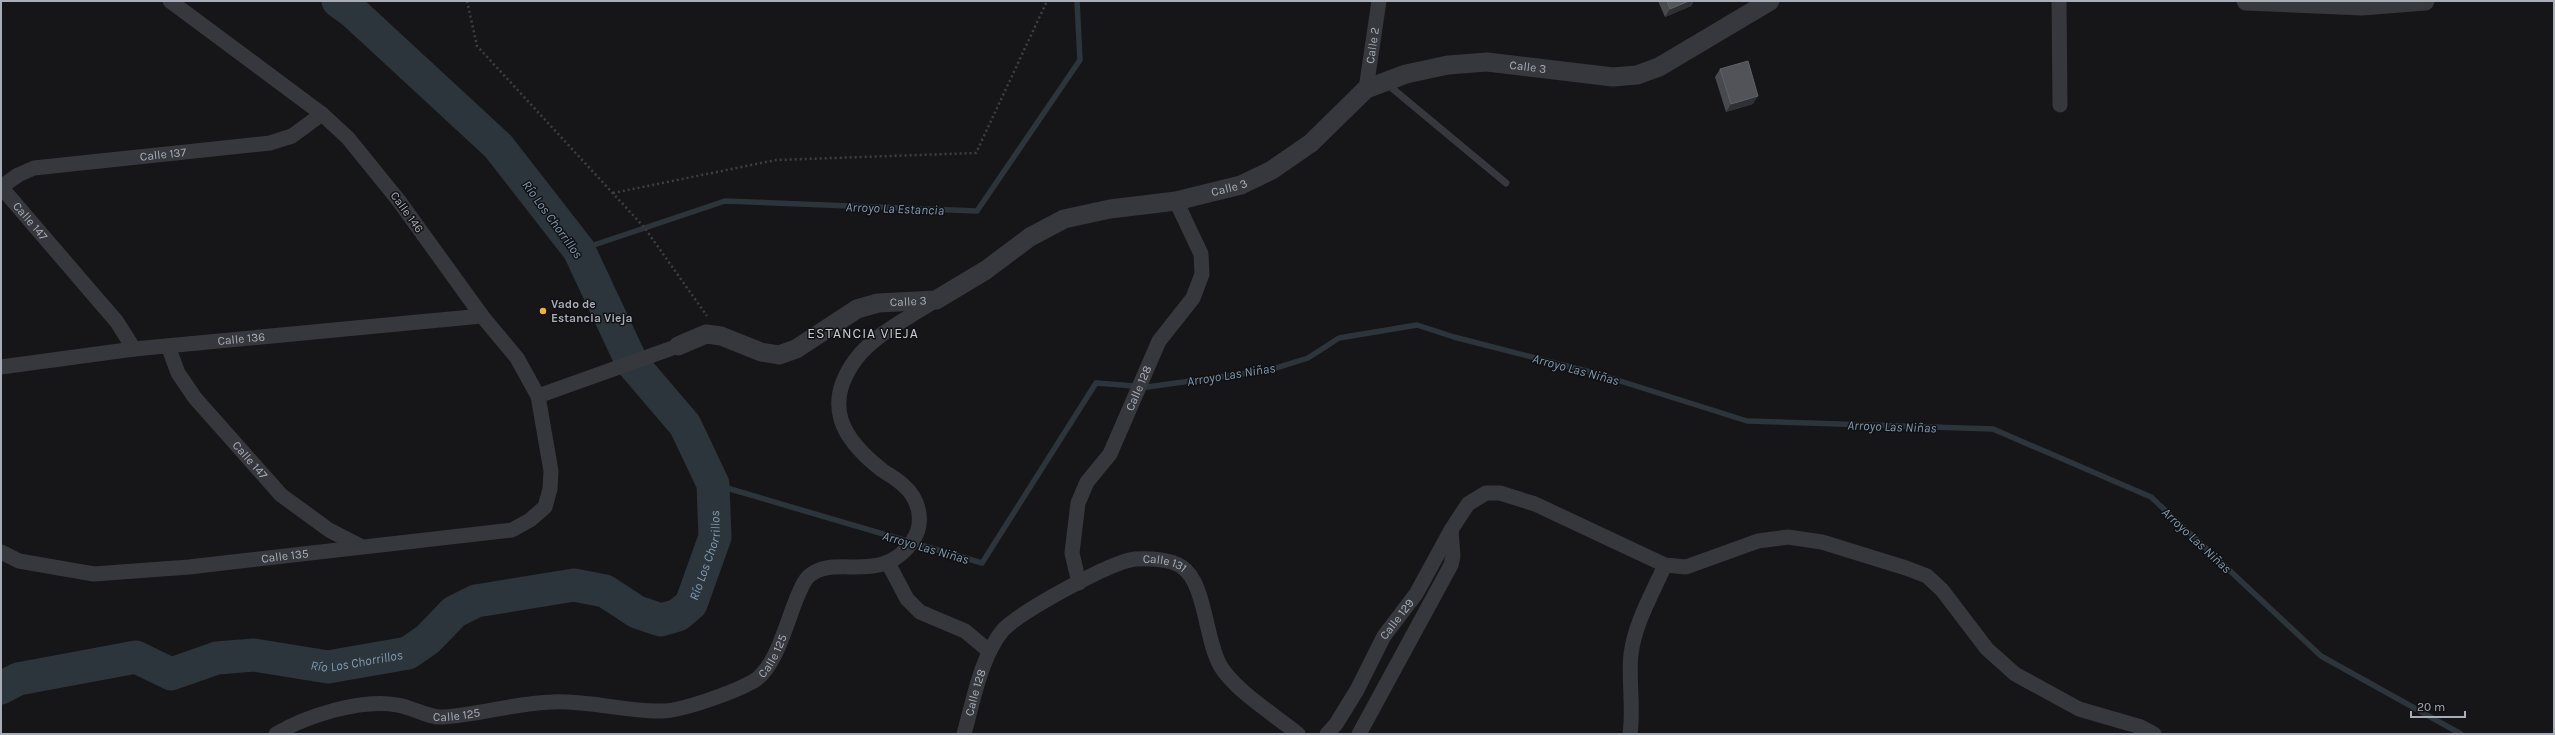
<svg xmlns="http://www.w3.org/2000/svg" width="2555" height="735" viewBox="0 0 2555 735" font-family="Karla,sans-serif">
<style>
.lines{fill:none;stroke-linecap:round;stroke-linejoin:round}
.stream{stroke:#2c353c;stroke-width:5.5}
.river{stroke:#2c353c;stroke-width:33}
.path{stroke:#3d3f44;stroke-width:2.5;stroke-dasharray:2 3;stroke-linecap:butt}
.service{stroke:#37383d;stroke-width:7}
.minor{stroke:#37383d;stroke-width:15}
.tertiary{stroke:#37383d;stroke-width:19}
.wall{fill:#47494d}
.shaded-wall{fill:#2f3033}
.building{fill:#525359;stroke:#5f6168}
.poi-dot{fill:#f2b134;stroke:#111113;stroke-width:1.5}
.labels{text-anchor:middle;stroke-width:3;stroke-linejoin:round;paint-order:stroke}
.street-label{font-size:12px;fill:#a8adb8;stroke:#111113}
.poi-label{font-size:12px;font-weight:bold;fill:#a8adb8;stroke:#111113;text-anchor:start}
.water-label{font-size:13px;font-style:italic;fill:#7f9bb3;stroke:#111113}
.quarter-label{font-size:14px;letter-spacing:1px;fill:#c9ccd4;stroke:#111113}
</style>
<rect width="100%" height="100%" fill="#161618"/>
<g class="lines">
<path class="stream" d="M579,250L725,201L977,211L1080,60L1077,1
M713,484L982,563L1096,383L1147,387L1270,370L1308,358L1339,338L1417,325L1454,337L1598,374L1747,421L1993,429L2151,497L2321,656L2461,734"/>
<path class="river" id="s1" d="M1,688L18,679L136,657L171,674L217,658L254,655L328,667L408,653L428,639L454,612L476,601L574,585L605,591L637,612L661,620L678,615L691,604L715,537L713,484L685,425L632,363L579,250L498,146L353,12L338,1"/>
<path class="path" d="M467,1L477,46L644,227L707,316
M613,193L776,160L976,153L1047,1"/>
<path class="service" d="M1387,84L1506,183"/>
<g class="minor">
<path d="M2059,1L2060,105"/>
<path id="s2" d="M1366,89L1379,1"/>
<path id="s3" d="M1,187L18,175L34,168L270,143L292,136L322,114"/>
<path id="s4" d="M1,187L117,322L134,349"/>
<path id="s5" d="M168,346L178,373L195,398L281,495L329,530L360,546"/>
<path id="s6" d="M1,367L134,349L482,316"/>
<path d="M538,396L678,346"/>
<path id="s7" d="M1,552L19,561L94,574L189,567L512,530L530,520L545,507L550,489L551,471L538,396L517,358L482,316L399,201L348,138L322,114L170,1"/>
<path d="M888,563L907,599L920,612L965,631L989,651"/>
<path id="s8" d="M1079,583L1072,553L1078,503L1087,482L1110,454L1159,341L1193,298L1202,274L1201,254L1176,201"/>
<path id="s9" d="M276,734C306,716 362,698 397,705C412,707 428,718 443,717C479,715 515,703 552,702C589,700 625,712 662,711C682,711 734,692 752,682C776,670 787,620 798,595C801,589 803,582 808,577C834,552 880,587 912,542C925,524 920,499 903,485C897,479 889,475 882,470C842,439 822,405 856,359C875,334 910,317 936,300"/>
<path id="s10" d="M964,734C973,702 981,656 1003,630C1020,612 1110,562 1135,559C1148,558 1171,559 1182,567C1206,583 1205,641 1221,667C1237,692 1275,715 1298,734"/>
<path id="s11" d="M1327,734L1336,724L1357,690L1384,636L1416,594L1451,530L1468,504L1486,493H1500L1535,504L1665,565L1686,567L1758,541L1788,537L1822,542L1906,568L1927,576L1942,590L1987,649L2015,674L2079,709L2141,727L2154,734"/>
<path d="M1359,734L1451,565L1453,556L1451,530"/>
<path d="M1630,734C1634,706 1628,680 1631,654C1635,623 1652,594 1665,565"/>
</g>
<g class="tertiary">
<path d="M2246,1L2362,6L2425,1"/>
<path id="s12" d="M678,346L706,334L721,336L761,352L779,355L796,349L857,309L878,303L936,300L986,270L1030,237L1064,219L1110,209L1176,201L1241,185L1272,170L1311,143L1366,89L1406,74L1448,65L1487,62L1613,77L1637,75L1659,67L1770,1"/>
</g>
</g>
<path class="wall" d="M1658,1H1694L1691,6L1665,17Z
M1720,69L1753,104L1726,112L1715,77Z"/>
<path class="shaded-wall" d="M1689,1H1694L1691,6L1665,17L1670,9Z
M1758,96L1753,104L1726,112L1731,104Z"/>
<path class="building" d="M1667,1H1689L1670,9Z
M1748,61L1758,96L1731,104L1720,69Z"/>
<circle class="poi-dot" cx="543" cy="311" r="4"/>
<g class="labels">
<g class="street-label">
<text dy="4" stroke="none"><textPath href="#s2" startOffset="44">Calle 2</textPath></text>
<text dy="4" stroke="none"><textPath href="#s12" startOffset="935">Calle 3</textPath></text>
<text dy="4" stroke="none"><textPath href="#s3" startOffset="168">Calle 137</textPath></text>
<text dy="4" stroke="none"><textPath href="#s12" startOffset="598">Calle 3</textPath></text>
<text transform="translate(407 212) rotate(54)" y="4">Calle 146</text>
<text dy="4" stroke="none"><textPath href="#s4" startOffset="45">Calle 147</textPath></text>
<text dy="4" stroke="none"><textPath href="#s12" startOffset="250">Calle 3</textPath></text>
<text dy="4" stroke="none"><textPath href="#s6" startOffset="242">Calle 136</textPath></text>
<text dy="4" stroke="none"><textPath href="#s8" startOffset="212">Calle 128</textPath></text>
<text dy="4" stroke="none"><textPath href="#s5" startOffset="142">Calle 147</textPath></text>
<text dy="4" stroke="none"><textPath href="#s7" startOffset="288">Calle 135</textPath></text>
<text dy="4" stroke="none"><textPath href="#s10" startOffset="293">Calle 131</textPath></text>
<text dy="4" stroke="none"><textPath href="#s11" startOffset="135">Calle 129</textPath></text>
<text dy="4" stroke="none"><textPath href="#s9" startOffset="524">Calle 125</textPath></text>
<text dy="4" stroke="none"><textPath href="#s10" startOffset="43">Calle 128</textPath></text>
<text dy="4" stroke="none"><textPath href="#s9" startOffset="188">Calle 125</textPath></text>
</g>
<g class="poi-label">
<text x="551" y="308">Vado de<tspan x="551" dy="14">Estancia Vieja</tspan></text>
</g>
<g class="water-label">
<text transform="translate(895 208) rotate(2)" y="5">Arroyo La Estancia</text>
<text transform="translate(553 219) rotate(54)" y="5">Río Los Chorrillos</text>
<text transform="translate(1576 369) rotate(15)" y="5">Arroyo Las Niñas</text>
<text transform="translate(1231 374) rotate(-9)" y="5">Arroyo Las Niñas</text>
<text transform="translate(1892 426) rotate(2)" y="5">Arroyo Las Niñas</text>
<text transform="translate(2197 540) rotate(43)" y="5">Arroyo Las Niñas</text>
<text transform="translate(926 547) rotate(16)" y="5">Arroyo Las Niñas</text>
<text dy="5" stroke="none"><textPath href="#s1" startOffset="787">Río Los Chorrillos</textPath></text>
<text dy="5" stroke="none"><textPath href="#s1" startOffset="368">Río Los Chorrillos</textPath></text>
</g>
<g class="quarter-label">
<text x="863" y="338">ESTANCIA VIEJA</text>
</g>
</g>
<rect width="2555" height="735" fill="none" stroke="#a8adb8" stroke-width="4"/>
<path d="M2411 711v6h54v-6" fill="none" stroke="#a8adb8" stroke-width="2"/>
<text x="2417" y="711" font-size="12" fill="#a8adb8" stroke="#111113" stroke-width="3" paint-order="stroke">20 m</text>
</svg>
